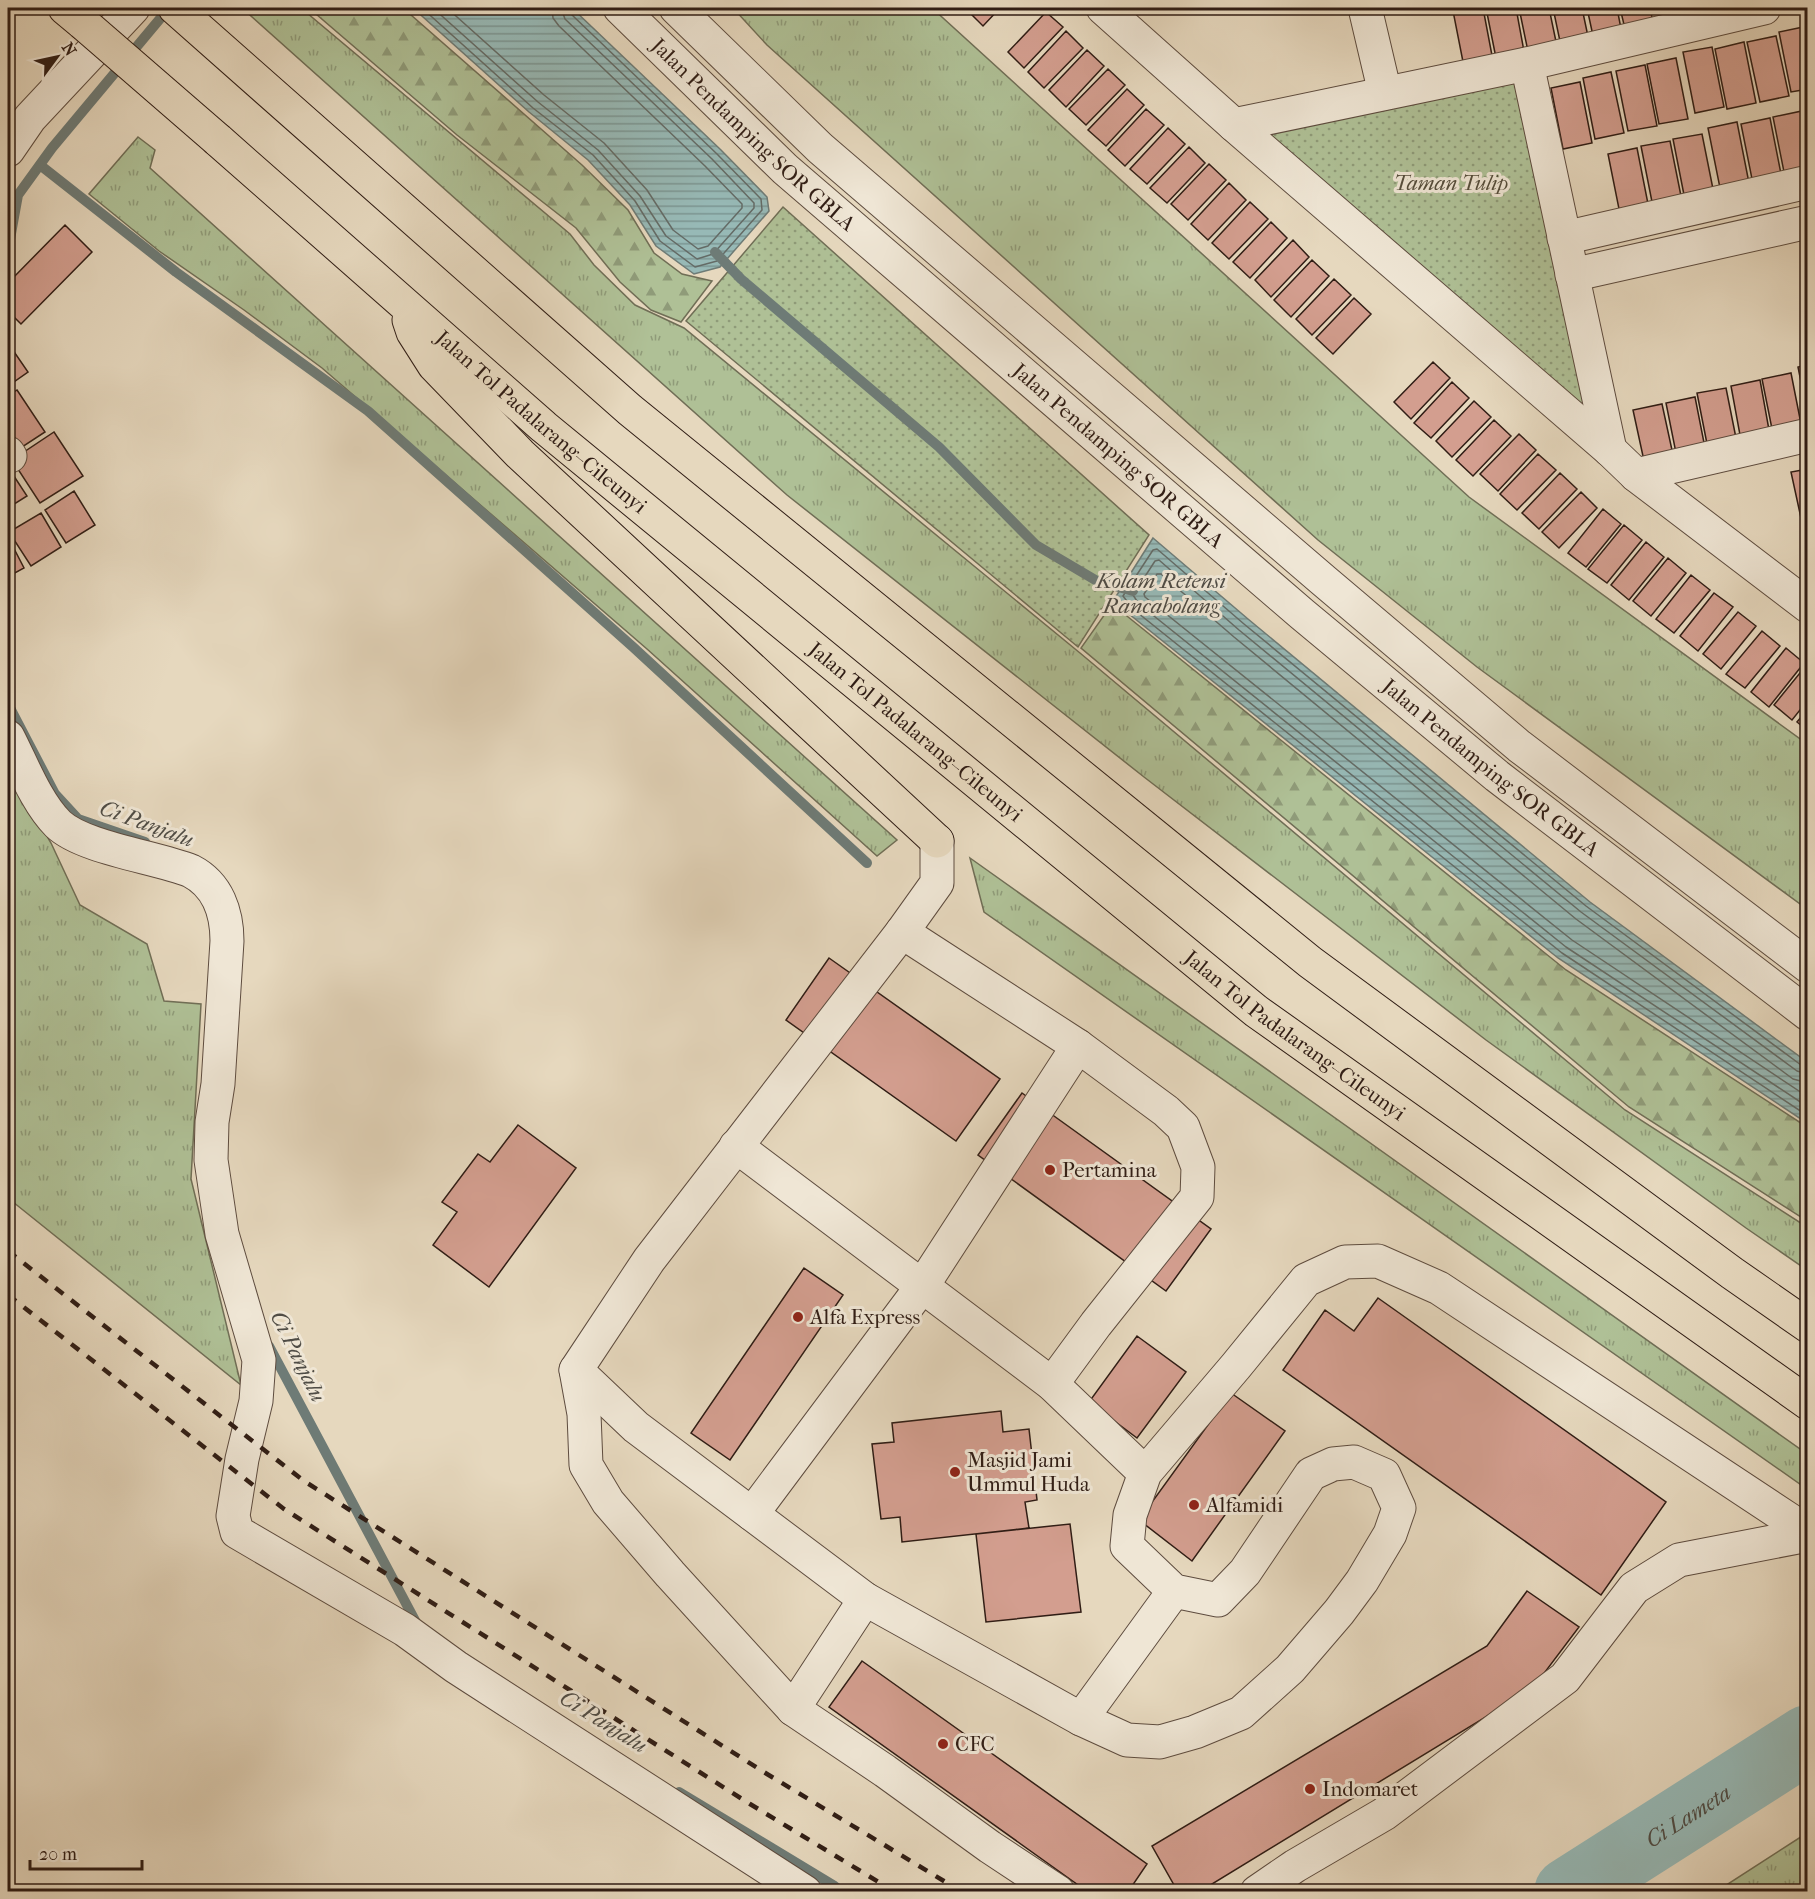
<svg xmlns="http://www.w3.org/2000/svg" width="1815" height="1899" viewBox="0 0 1815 1899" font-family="'IM FELL French Canon',serif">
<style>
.grass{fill:url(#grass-tufts);stroke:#706e56;stroke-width:1.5}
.forest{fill:url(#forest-firs);stroke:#706e56;stroke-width:1.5}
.park{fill:url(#park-dots);stroke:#706e56;stroke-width:1.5}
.water{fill:url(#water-rules);stroke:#6e7b76;stroke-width:1.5}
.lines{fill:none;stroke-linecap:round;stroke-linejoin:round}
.shore{stroke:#646b66;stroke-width:1.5}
.stream{stroke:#6e7b76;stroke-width:10}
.river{stroke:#97b9b6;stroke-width:68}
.building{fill:#d39e8f;stroke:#301d15;stroke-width:1.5}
.minor-casing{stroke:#5e4c3f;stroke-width:35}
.highway-casing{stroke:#301d15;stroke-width:35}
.minor{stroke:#efe6d5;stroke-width:33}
.highway{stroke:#e6d8be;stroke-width:33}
.rail{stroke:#301d15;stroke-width:4.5;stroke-dasharray:10 10;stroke-linecap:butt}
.highway-bridge-casing{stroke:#301d15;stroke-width:35;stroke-linecap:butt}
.highway-bridge{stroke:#e6d8be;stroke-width:33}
.poi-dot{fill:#8f2418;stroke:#efe6d5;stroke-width:2}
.labels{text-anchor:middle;stroke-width:6;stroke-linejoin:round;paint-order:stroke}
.street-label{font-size:21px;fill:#301d15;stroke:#efe6d5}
.park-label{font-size:21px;font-style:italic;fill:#564e3c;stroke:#efe6d5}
.poi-label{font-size:21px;fill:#301d15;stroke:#efe6d5;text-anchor:start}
.water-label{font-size:22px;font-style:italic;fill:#4f4c45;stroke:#efe6d5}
</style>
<defs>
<pattern id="grass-tufts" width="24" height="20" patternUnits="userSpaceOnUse" patternTransform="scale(1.5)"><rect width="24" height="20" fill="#afc096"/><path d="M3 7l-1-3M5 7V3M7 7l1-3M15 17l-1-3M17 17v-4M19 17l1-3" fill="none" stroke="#8f9b79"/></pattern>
<pattern id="forest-firs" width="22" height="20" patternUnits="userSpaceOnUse" patternTransform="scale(1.5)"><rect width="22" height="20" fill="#afc096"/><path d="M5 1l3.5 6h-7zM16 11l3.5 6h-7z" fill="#8f9b79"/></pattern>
<pattern id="park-dots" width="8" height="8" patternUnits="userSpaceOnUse" patternTransform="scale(1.5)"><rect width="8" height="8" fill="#afc096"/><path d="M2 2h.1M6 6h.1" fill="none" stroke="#8f9b79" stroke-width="1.8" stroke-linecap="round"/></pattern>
<pattern id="water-rules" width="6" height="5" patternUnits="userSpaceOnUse" patternTransform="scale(1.5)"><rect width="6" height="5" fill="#97b9b6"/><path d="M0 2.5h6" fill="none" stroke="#7c9693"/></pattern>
</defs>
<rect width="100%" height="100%" fill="#e6d8be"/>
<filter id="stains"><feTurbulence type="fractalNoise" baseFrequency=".00333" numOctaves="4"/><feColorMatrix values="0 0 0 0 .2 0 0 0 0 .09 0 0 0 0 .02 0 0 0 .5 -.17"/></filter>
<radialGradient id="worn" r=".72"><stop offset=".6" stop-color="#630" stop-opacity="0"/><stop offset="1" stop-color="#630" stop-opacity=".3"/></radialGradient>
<path class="grass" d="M242,8H301L570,234L594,265L635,305L684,328L1080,653L1625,1110L1807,1227V1270L1746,1228L1486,1040L1144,777L787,495Z
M733,8H932L1469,497L1807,744V909L1477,667L1318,540L767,45Z
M138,137L155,150L150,168L897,840L877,856L647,649L322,368L244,310L159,251L89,194Z
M8,769L51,843L80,905L147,944L164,1001L201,1004L191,1179L241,1385L8,1198Z
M970,858L1807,1454V1489L984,912Z
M1807,1833V1887L1805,1883L1792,1891H1717Z"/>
<path class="forest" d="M309,8H403L582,165L628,210L654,253L682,274L712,281L681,322L651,310L620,282L576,228L457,135Z
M1112,604L1566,970L1807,1127V1221L1629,1107L1081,648Z"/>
<path class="park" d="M1521,74L1601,436L1248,129Z
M783,207L1149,535L1078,647L686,321Z"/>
<path class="water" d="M413,8H572L721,150L767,197L769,211L720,267L694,274L656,246L630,205L588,160L529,112Z
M1153,538L1248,619L1590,902L1807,1062V1123L1558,958L1129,614L1115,598Z"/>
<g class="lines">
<path class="shore" d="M422,8L533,108L593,155L635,201L660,241L695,267L717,261L762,210L761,199L717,154L571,14L569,8
M433,8L538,102L598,150L640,196L666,236L697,259L713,254L754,208V203L712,159L565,19L561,8
M447,8L544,95L604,143L647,190L673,230L698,249L708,246L742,208V204L705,166L559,26L553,18L552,8
M1808,1066L1801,1065L1586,906L1244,624L1157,549L1153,550L1123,596L1133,609L1562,953L1808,1116
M1808,1074L1797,1071L1581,912L1239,630L1159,560L1155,561L1133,595L1139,604L1566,947L1808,1107
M1808,1083L1793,1079L1576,919L1234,637L1161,574H1157L1144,594L1145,597L1572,940L1808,1097"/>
<path class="stream" d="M40,165L176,272L368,411L633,647L867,863
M8,250L18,195L52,148L169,8
M715,252L741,279L939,447L1036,545L1097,581L1133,591
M8,704L55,794L78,819L145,842
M269,1346L418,1626
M679,1792L833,1885L842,1892"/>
<path class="river" id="s1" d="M1568,1892L1808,1739"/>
</g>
<path class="building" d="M968,8H1000L983,26L966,9Z
M1474,8H1483L1494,66L1465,72L1453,11Z
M1486,8H1516L1526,62L1498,68Z
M1519,8H1549L1559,56L1530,61Z
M1553,8H1582L1590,46L1562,51Z
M1587,8H1617L1623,39L1595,45Z
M1620,8H1650L1655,32L1627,37Z
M1658,8H1688L1691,20L1662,26Z
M1046,12L1063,27L1024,68L1008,52Z
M1808,26V89L1791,92L1779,32Z
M1066,31L1083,48L1044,88L1028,72Z
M1776,36L1789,96L1760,102L1747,42Z
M1744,42L1756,103L1727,109L1715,49Z
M1712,47L1724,107L1695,113L1683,52Z
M1087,50L1104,66L1066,107L1049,90Z
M1676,58L1688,119L1659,124L1647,64Z
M1645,65L1657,126L1628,131L1616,71Z
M1108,69L1125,85L1086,125L1069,109Z
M1611,72L1624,133L1595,139L1583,78Z
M1580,82L1592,143L1563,149L1551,88Z
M1127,89L1144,105L1106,146L1088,130Z
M1146,109L1164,125L1125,166L1108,150Z
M1802,111L1808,139V173L1785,177L1773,117Z
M1770,118L1782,179L1753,184L1741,124Z
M1737,122L1749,183L1720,188L1708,128Z
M1168,128L1185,144L1147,184L1130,169Z
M1702,134L1714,194L1685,200L1673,139Z
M1670,141L1682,201L1653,207L1641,146Z
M1189,147L1205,163L1167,203L1150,188Z
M1637,148L1649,209L1620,214L1608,154Z
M1209,164L1226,180L1188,220L1171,204Z
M1229,183L1246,200L1208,240L1191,224Z
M1250,202L1268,219L1229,259L1212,243Z
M1271,222L1287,238L1250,278L1233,262Z
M65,225L92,252L21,324L8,311V283Z
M1293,240L1309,257L1271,297L1255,280Z
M1312,260L1329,276L1291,317L1274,300Z
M1334,279L1351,295L1312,335L1296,319Z
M1354,298L1371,314L1333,354L1316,338Z
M8,343L28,372L8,386Z
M1433,362L1450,378L1411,419L1394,402Z
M1808,365V417L1798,367Z
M1791,373L1803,434L1774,439L1762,379Z
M1760,380L1771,441L1742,446L1731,386Z
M1452,382L1469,398L1431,438L1414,423Z
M1726,388L1738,448L1709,454L1697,393Z
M17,390L45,432L16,451L8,438V396Z
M1695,397L1707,458L1678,463L1666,403Z
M1474,401L1491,417L1452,457L1436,441Z
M1662,404L1675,464L1646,470L1633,410Z
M1494,420L1511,436L1473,476L1456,460Z
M54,432L83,476L40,503L12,460Z
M1519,434L1536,450L1498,491L1480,474Z
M1538,454L1556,470L1517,510L1500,494Z
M8,467L27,496L8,508Z
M1808,469V531L1804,532L1791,472Z
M1560,473L1577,489L1539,529L1522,513Z
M74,491L95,525L66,543L45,510Z
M1581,492L1597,508L1559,548L1542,532Z
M1603,509L1621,524L1586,567L1568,553Z
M41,513L61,547L31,566L9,532Z
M1624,525L1642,540L1607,583L1588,569Z
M8,537L24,568L13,574L8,563Z
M1646,542L1664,557L1629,600L1611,585Z
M1668,558L1686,573L1651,616L1633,601Z
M8,574L13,584L8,587Z
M1691,575L1710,590L1674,633L1656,619Z
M1714,593L1733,607L1698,651L1680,636Z
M1738,612L1756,626L1721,669L1703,654Z
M1762,631L1780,646L1745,688L1726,674Z
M1786,648L1804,663L1769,707L1751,692Z
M1808,663V700L1792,720L1774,705Z
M1808,709V731L1797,722Z
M829,958L1000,1079L956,1141L786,1020Z
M1022,1093L1211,1229L1166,1291L978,1155Z
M518,1125L576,1168L489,1287L433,1245L457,1212L442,1202L478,1154L490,1162Z
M804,1268L843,1295L730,1460L691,1433Z
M1378,1298L1666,1502L1601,1595L1283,1370L1325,1310L1354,1331Z
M1137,1336L1186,1372L1137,1438L1089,1402Z
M1231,1393L1285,1431L1192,1561L1139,1520Z
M1001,1411L1003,1432L1029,1429L1037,1500L1025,1502L1029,1528L902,1542L900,1517L881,1519L872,1444L894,1442L892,1423Z
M1070,1524L1081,1612L986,1622L976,1534Z
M1527,1591L1579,1627L1533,1688L1199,1892H1178L1152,1846L1487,1646Z
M862,1661L1147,1864L1128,1892H1088L829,1707Z"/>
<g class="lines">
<defs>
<g id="minor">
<path id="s2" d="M620,8L785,169L1302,614L1497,776L1808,1014"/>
<path d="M676,8L820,148L1323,580L1519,746L1808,966"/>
<path d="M1103,8L1234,125L1610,450L1636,475L1808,606"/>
<path d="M1365,8L1385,93"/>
<path d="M1527,64L1764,8"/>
<path d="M1234,125L1527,64L1610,450"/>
<path d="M8,150L30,118L133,8"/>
<path d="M1564,238L1808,182"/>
<path d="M1572,275L1808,222"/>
<path d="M8,453L10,456"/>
<path d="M1636,475L1808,435"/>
<path d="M8,737C22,764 36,802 58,824C83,848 156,857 191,871C218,885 227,913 227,941L218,1084L212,1122L211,1160L222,1234L259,1360L256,1401L242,1459L233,1516L237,1532L405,1630L456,1667L805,1892"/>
<path d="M937,841V883L902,932L649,1260L576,1370L636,1427L865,1599L1081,1719L1127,1740L1160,1742L1195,1732L1241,1713L1290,1669L1339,1612L1362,1581L1390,1534L1399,1508L1384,1475L1354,1462L1333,1464L1311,1474L1245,1572L1218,1600L1174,1591L1127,1546L1130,1515L1145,1473L1236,1366L1306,1280L1345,1262L1378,1261L1439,1288L1808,1532"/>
<path d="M902,932L1078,1046L1166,1111L1183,1127L1198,1167L1197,1197L1096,1324L1052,1384"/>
<path d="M736,1146L1052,1384L1145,1473"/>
<path d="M576,1370L584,1414L586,1465L608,1502L670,1574L793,1709L885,1771L990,1847L1058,1892"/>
<path d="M752,1514L923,1285L1078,1046"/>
<path d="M793,1709L865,1599"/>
<path d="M1081,1719L1174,1591"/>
<path d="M1257,1892L1295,1866L1384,1814L1565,1678L1634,1588L1679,1560L1808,1535"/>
</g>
<g id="highway">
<path d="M65,8L83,23"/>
<path d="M175,8L630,410L1310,962L1732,1273L1808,1326"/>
<path id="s3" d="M218,140L544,427L1256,1011L1808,1403"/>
<path d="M409,320L413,332L434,365L520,454L937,841"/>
</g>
</defs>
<use href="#minor" class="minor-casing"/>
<use href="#highway" class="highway-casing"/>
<use href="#minor" class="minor"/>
<use href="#highway" class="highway"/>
<path class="rail" d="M8,1251L304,1481L767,1774L962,1892
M8,1295L284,1509L750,1804L895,1892"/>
<defs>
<path id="highway-bridge" d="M83,23L218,140"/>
</defs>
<use href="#highway-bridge" class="highway-bridge-casing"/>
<use href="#highway-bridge" class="highway-bridge"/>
</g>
<g class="poi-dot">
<circle cx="1050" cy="1170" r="6"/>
<circle cx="798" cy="1317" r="6"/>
<circle cx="955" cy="1472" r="6"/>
<circle cx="1194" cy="1505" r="6"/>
<circle cx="943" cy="1744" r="6"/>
<circle cx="1310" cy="1789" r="6"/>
</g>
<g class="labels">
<g class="street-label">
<text dy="7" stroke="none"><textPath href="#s2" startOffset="184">Jalan Pendamping SOR GBLA</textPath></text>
<text dy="7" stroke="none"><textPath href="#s3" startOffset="429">Jalan Tol Padalarang–Cileunyi</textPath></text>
<text dy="7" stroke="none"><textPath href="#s2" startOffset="670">Jalan Pendamping SOR GBLA</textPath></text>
<text dy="7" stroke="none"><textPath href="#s3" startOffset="915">Jalan Tol Padalarang–Cileunyi</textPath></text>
<text dy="7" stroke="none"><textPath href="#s2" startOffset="1156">Jalan Pendamping SOR GBLA</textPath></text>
<text dy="7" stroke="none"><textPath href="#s3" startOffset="1401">Jalan Tol Padalarang–Cileunyi</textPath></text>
</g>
<g class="park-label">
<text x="1451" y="190">Taman Tulip</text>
</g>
<g class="poi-label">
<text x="1062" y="1177">Pertamina</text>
<text x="810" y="1324">Alfa Express</text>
<text x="967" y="1467">Masjid Jami<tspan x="967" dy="24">Ummul Huda</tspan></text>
<text x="1206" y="1512">Alfamidi</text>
<text x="955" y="1751">CFC</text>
<text x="1322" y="1796">Indomaret</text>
</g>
<g class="water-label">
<text x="1161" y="588">Kolam Retensi<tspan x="1161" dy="25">Rancabolang</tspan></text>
<text transform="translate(147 823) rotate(20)" y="8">Ci Panjalu</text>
<text transform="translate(299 1356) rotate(64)" y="8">Ci Panjalu</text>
<text transform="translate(604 1721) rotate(32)" y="8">Ci Panjalu</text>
<text dy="8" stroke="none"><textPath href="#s1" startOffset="142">Ci Lameta</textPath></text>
</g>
</g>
<rect width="1815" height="1899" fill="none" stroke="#e6d8be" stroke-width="30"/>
<rect x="9" y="9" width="1797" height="1881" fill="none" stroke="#301d15" stroke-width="3"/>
<rect x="15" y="15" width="1785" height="1869" fill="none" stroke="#301d15" stroke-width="1.5"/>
<g transform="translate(57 57) rotate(57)" stroke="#efe6d5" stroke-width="4.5" paint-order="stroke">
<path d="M0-4.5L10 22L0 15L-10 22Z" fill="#301d15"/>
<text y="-9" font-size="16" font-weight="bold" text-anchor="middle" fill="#301d15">N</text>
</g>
<path d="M30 1860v9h112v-9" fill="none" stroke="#301d15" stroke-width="3"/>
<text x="39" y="1860" font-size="18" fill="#301d15" stroke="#efe6d5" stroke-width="4.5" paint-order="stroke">20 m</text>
<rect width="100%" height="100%" filter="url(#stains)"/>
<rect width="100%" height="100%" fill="url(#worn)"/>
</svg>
